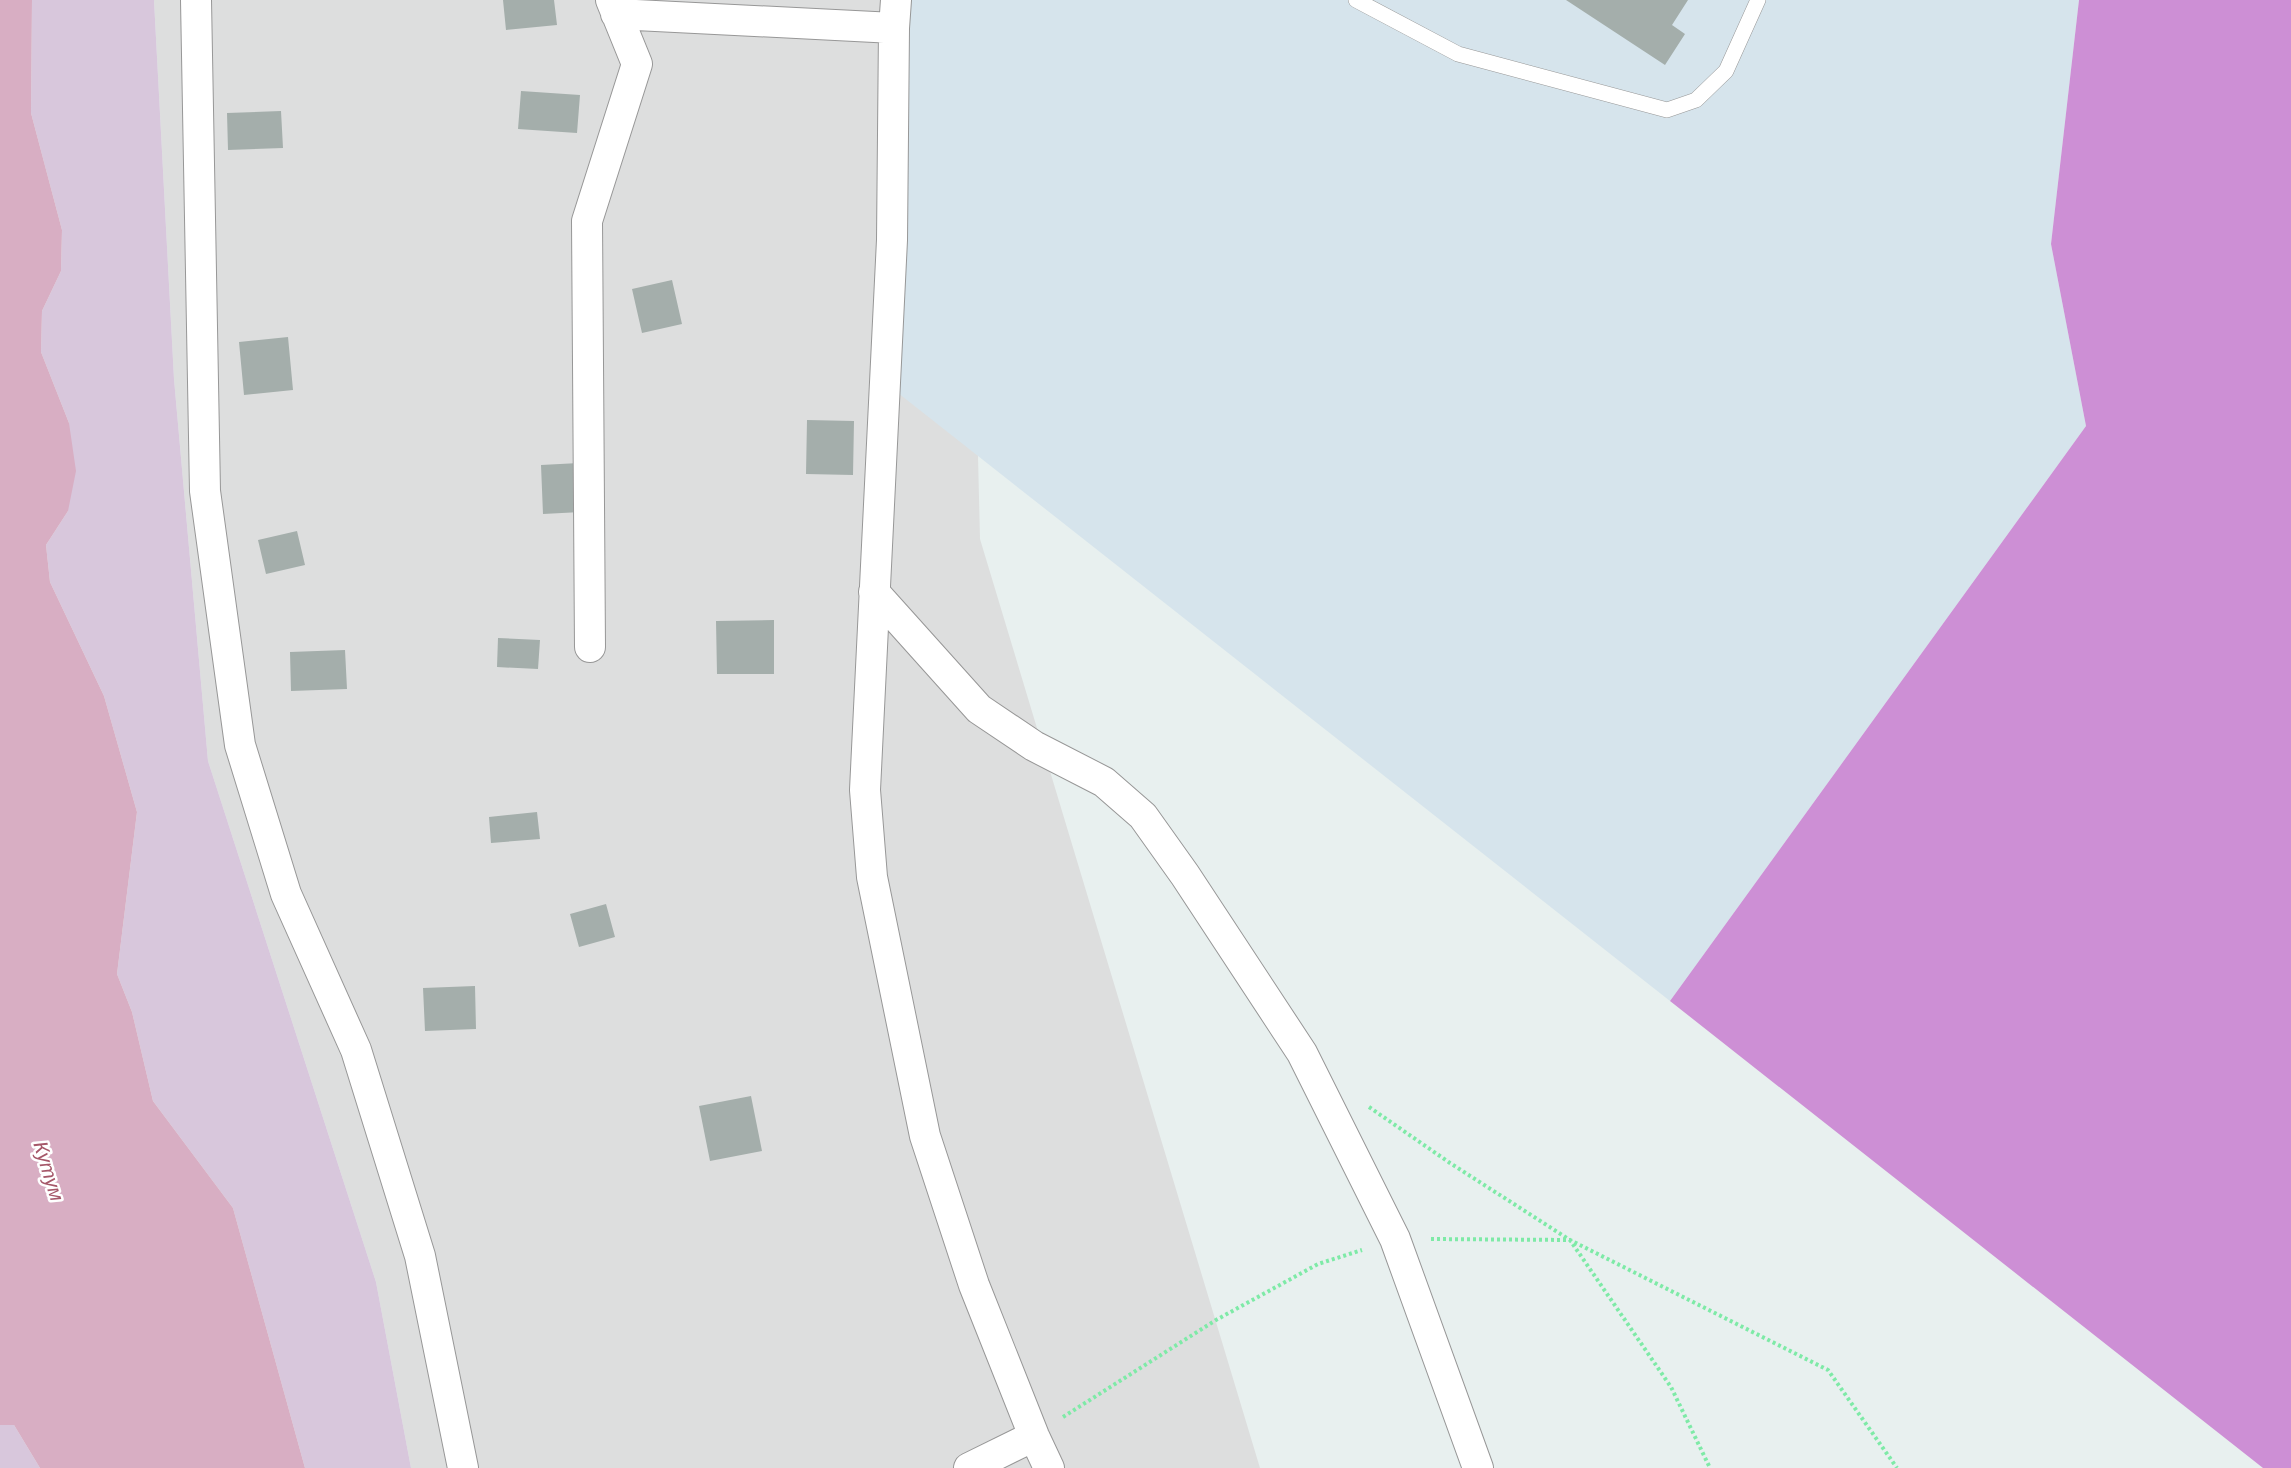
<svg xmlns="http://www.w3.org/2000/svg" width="2291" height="1468" viewBox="0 0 2291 1468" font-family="'DM Sans',sans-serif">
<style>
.residential{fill:#dddede}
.farmland{fill:#d6e4ec}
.wetland{fill:#d8c7dc}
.pitch{fill:#cd8fd5}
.water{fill:#d8aec3}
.building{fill:#a4aeab}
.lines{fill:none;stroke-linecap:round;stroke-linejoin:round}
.service-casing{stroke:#979797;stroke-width:16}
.minor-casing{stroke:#979797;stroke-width:32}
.path{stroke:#7eeaa7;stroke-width:4;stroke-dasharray:3 3;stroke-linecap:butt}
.service{stroke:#fff;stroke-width:15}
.minor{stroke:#fff;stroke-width:30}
.labels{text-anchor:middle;stroke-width:5;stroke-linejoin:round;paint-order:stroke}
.water-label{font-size:20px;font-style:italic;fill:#a55769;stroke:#fff}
</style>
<rect width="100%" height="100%" fill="#e8f0ef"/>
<path class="residential" d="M154,0H967L980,539L1260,1468H411L376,1282L208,761L174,379Z"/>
<path class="farmland" d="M907,0H2079L2051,244L2086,426L1670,1001L893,389Z"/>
<path class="wetland" d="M32,0H154L174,379L208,761L376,1282L411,1468H305L233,1208L153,1101L132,1012L117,974L137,812L104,696L50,582L46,545L68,511L69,423L41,352L42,311L61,271L62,230L31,113Z
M0,1425H14L40,1468H0Z"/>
<path class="pitch" d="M2079,0H2291V1468H2263L1670,1001L2086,426L2051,244Z"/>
<path class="water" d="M0,0H32L31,113L62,230L61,271L42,311L41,352L69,423L76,471L68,511L46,545L50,582L104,696L137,812L117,974L132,1012L153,1101L233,1208L305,1468H40L14,1425H0Z"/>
<path class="building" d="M503,0H554L557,25L506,30Z
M1566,0H1688L1672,25L1685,34L1665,65Z
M521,91L580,95L577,133L518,129Z
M281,111L283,148L228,150L227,113Z
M672,280L682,324L642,333L632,289Z
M288,337L293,390L244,395L239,342Z
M807,420L854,421L853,475L806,474Z
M579,463L581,512L543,514L541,465Z
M297,531L305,565L266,574L258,540Z
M774,620V674H717L716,621Z
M498,638L540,640L538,669L497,667Z
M345,650L347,689L291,691L290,652Z
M537,812L540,839L491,843L489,817Z
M606,904L615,937L579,947L570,914Z
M475,986L476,1029L425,1031L423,988Z
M751,1096L762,1151L710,1161L699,1106Z"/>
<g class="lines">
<defs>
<path id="service" d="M1356,0L1458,54L1667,110L1696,100L1726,71L1758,0"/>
<path id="minor" d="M196,0L205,491L240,745L286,894L356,1050L420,1256L463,1468
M896,0L894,28L892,240L865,790L872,877L925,1136L974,1285L1034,1436L1049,1468
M616,14L894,28
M874,592L979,709L1034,746L1104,782L1143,816L1185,875L1302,1053L1395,1239L1478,1468
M590,647L587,221L637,64L611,0
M969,1468L1034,1436"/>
</defs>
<use href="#service" class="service-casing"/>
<use href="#minor" class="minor-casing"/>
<path class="path" d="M1369,1107L1450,1163L1570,1240L1671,1387L1710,1468
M1431,1239L1570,1240L1828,1370L1897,1468
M1063,1417L1216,1320L1318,1264L1362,1250"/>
<use href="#service" class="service"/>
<use href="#minor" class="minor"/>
</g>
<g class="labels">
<g class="water-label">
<text transform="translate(49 1171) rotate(73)" y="7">Кутум</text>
</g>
</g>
</svg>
